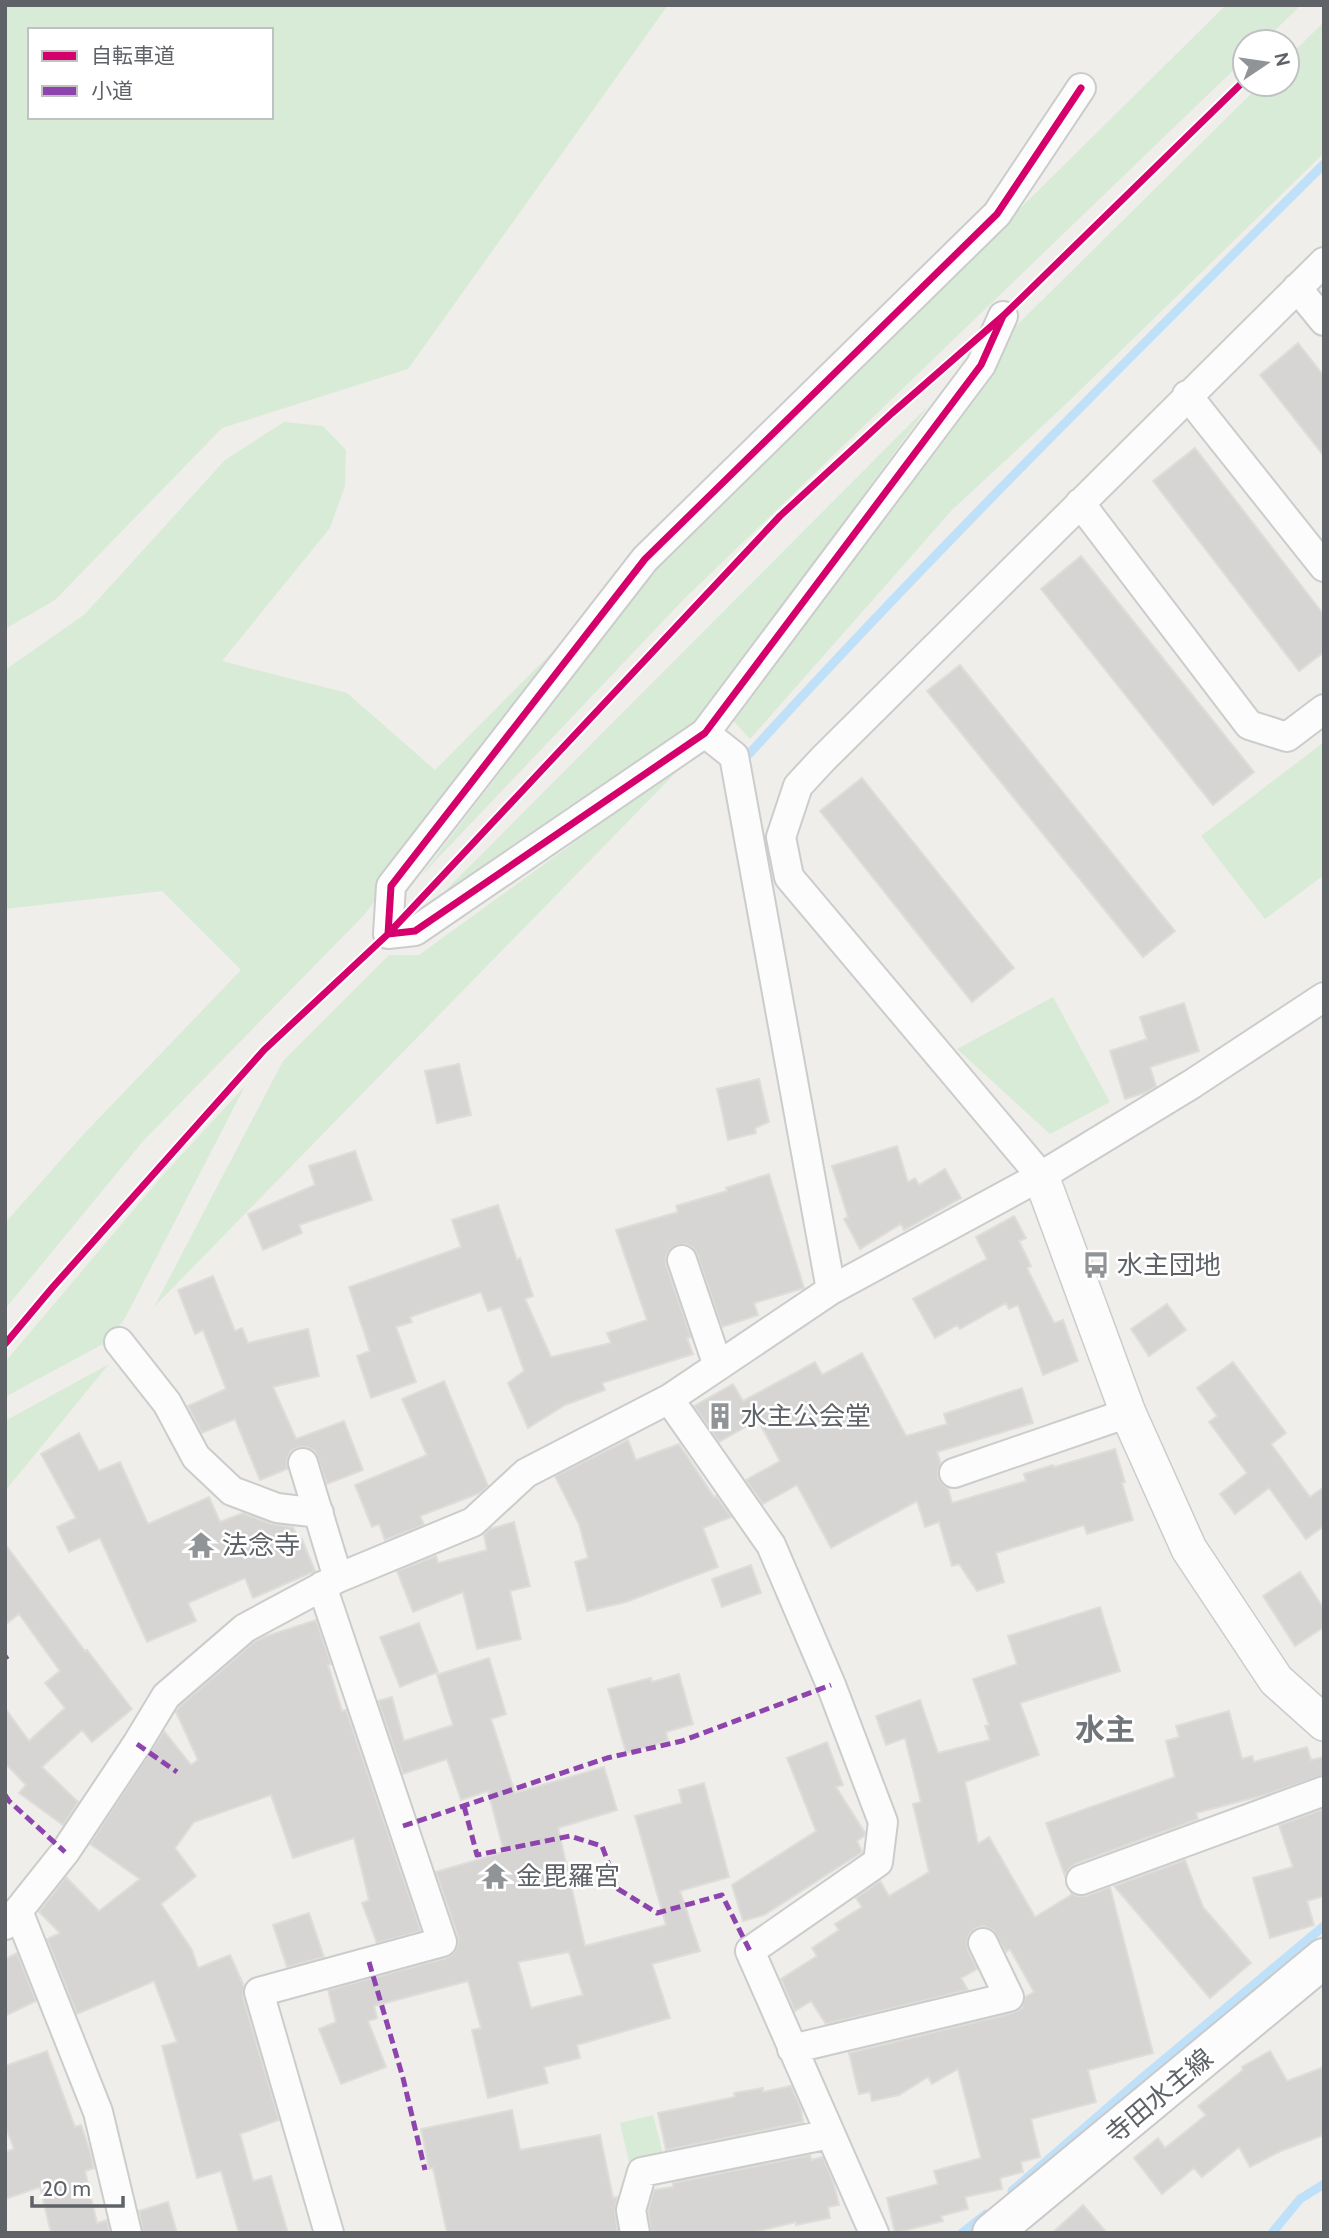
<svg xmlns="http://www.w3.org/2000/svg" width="1329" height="2238" viewBox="0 0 1329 2238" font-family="Cabin,'Noto Sans JP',sans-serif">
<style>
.green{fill:#d8ebd6;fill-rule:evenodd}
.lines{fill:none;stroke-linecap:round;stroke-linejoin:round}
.stream{stroke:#bfe0f9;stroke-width:9}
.building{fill:#d6d5d3;stroke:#deddd9;stroke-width:2;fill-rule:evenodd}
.minor-casing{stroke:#cbcccc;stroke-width:32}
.tertiary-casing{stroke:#cbcccc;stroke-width:38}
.secondary-casing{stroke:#cacacb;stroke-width:42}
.minor{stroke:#fdfcfc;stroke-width:28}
.tertiary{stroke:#fdfcfc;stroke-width:35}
.secondary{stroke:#fdfcfc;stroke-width:38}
.quiet{stroke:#8e44ad;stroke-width:5;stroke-dasharray:10 5;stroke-linecap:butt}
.cycleway-casing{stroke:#fff;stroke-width:11}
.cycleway{stroke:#d6006c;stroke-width:7}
.labels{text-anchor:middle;stroke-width:5;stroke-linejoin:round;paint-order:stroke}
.poi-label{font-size:26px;fill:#5f6368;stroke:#fff;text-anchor:start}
.street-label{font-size:26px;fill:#5f6368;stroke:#fff}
.quarter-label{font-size:30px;font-weight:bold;fill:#70757a;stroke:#fff}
</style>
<rect width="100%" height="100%" fill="#efeeea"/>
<path class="green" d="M5,5H668L408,369L222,428L55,600L5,629ZM30,30H271V117H30Z
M1226,5H1301L1263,42H1245V59L685,598L421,876L651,573Z
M1324,22V153L1066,404L952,510L750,739L728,715L1010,332L1261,84H1287V58Z
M929,405L694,728L425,911Z
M284,422L323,426L346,450L345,486L330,528L222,661L347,693L435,770L619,585L364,915L144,1140L5,1309V1223L81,1137L241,970L162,891L5,909V670L85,614L225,460Z
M1324,742V875L1265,919L1201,836Z
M689,759L154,1307L283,1061L389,955H419Z
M1053,997L1110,1102L1050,1134L957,1049Z
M245,1086L124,1320L103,1344L5,1397V1362L163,1175Z
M109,1364L5,1491V1421Z
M653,2115L663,2154L629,2162L620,2123Z"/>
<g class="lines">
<path class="stream" d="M749,754C934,551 1129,358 1324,164
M1012,2191L1141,2079L1324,1926
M962,2233L986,2214
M1272,2233L1300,2199L1324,2184"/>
</g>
<path class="building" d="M1298,343L1324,376V456L1260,375Z
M1195,448L1324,615V652L1299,671L1153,481Z
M1081,556L1254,772L1213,805L1041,589Z
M960,665L1175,931L1143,957L927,691Z
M862,778L1014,968L972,1002L820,811Z
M1184,1003L1199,1051L1150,1067L1156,1086L1147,1092L1125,1099L1110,1051L1147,1039L1140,1017Z
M459,1064L471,1115L437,1123L425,1071Z
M759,1079L769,1122L755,1128L756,1133L728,1140L717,1089Z
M897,1146L908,1182L915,1178L919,1185L945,1169L961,1198L904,1230L901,1224L860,1249L844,1219L848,1217L832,1166Z
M355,1151L372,1200L299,1225L302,1233L263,1250L248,1214L315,1185L309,1166Z
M769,1174L804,1288L754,1303L758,1315L722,1327L697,1254L693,1248L686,1244L676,1245L669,1250L666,1256V1265L691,1337L687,1338L693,1354L602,1383L605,1390L565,1405L528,1428L508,1383L524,1371L501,1307L488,1311L481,1292L410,1317L412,1322L396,1327L416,1382L371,1398L357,1356L370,1351L349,1287L461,1247L452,1220L498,1205L517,1260L520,1258L533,1296L525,1299L551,1357L611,1343L607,1333L647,1320L616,1230L678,1212L676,1206L727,1191L726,1188Z
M1014,1216L1026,1238L1019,1241L1031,1266L1027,1268L1054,1323L1063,1320L1078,1361L1043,1375L1018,1305L1009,1309L1006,1303L960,1329L957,1325L935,1338L913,1299L987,1259L976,1237Z
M213,1276L235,1331L242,1328L248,1343L308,1329L319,1376L273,1387L296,1439L344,1421L363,1470L327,1484L315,1451L307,1447H299L291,1451L287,1459V1469L260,1480L235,1419L202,1433L188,1406L226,1389L203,1330L195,1334L178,1290Z
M1167,1304L1186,1330L1149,1356L1131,1329Z
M862,1353L906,1436L947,1424L944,1414L1022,1388L1033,1423L937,1452L941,1464L938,1471V1478L943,1485L948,1488L952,1503L1026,1481L1024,1474L1053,1465L1054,1467L1115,1449L1125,1482L1122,1483L1133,1520L1087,1534L1084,1525L996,1553L1004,1582L977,1591L959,1564L952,1566L939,1522L925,1527L917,1501L831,1548L797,1485L763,1504L746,1480L780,1461L758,1420L719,1442L694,1406L733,1384L743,1401L815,1362L822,1375Z
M1233,1362L1286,1433L1271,1444L1310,1497L1324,1487V1526L1306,1539L1269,1488L1235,1514L1220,1494L1247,1473L1209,1422L1217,1416L1197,1388Z
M444,1381L488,1486L480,1493L420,1516L424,1525L385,1540L379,1524L372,1527L355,1485L427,1455L402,1399Z
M79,1433L99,1471L120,1462L148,1524L209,1497L220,1522L243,1513L271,1524L293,1527L299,1540L302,1539L315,1571L253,1598L245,1578L188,1603L196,1621L147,1642L100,1538L69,1552L57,1527L76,1518L41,1454Z
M628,1440L636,1460L679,1444L714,1497L716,1496L731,1517L703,1528L718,1567L626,1602L587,1611L575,1562L588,1558L579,1524L555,1476Z
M514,1522L530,1586L510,1591L521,1639L477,1649L463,1592L413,1612L397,1571L436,1556L438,1563L487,1550L484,1535L490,1529Z
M5,1544L85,1651L87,1650L132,1709L92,1742L82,1730L42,1767L78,1802L63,1825L19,1793L26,1785L5,1763V1708L29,1741L65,1708L45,1683L60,1671L19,1614L5,1625Z
M751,1565L761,1593L722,1607L712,1579Z
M1300,1572L1324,1609V1627L1295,1646L1263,1596Z
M1100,1607L1120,1671L1020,1703L1039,1755L965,1782L978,1844L989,1837L1035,1917L1071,1895V1893L1077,1896H1086L1110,1887L1153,2053L1088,2070L1096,2102L1031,2119L1040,2157L1021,2162L1023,2172L1000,2178L1002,2189L965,2197L968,2209L941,2216L943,2221L895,2233L887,2198L938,2184L934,2171L981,2158L958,2069L932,2084L928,2077L899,2095L872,2101L870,2092L859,2094L849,2053L1013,2013L1022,2008L1025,1997L1034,1992L1010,1949L1006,1952L993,1930L984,1926L976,1928L970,1933L967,1941L968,1950L977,1969L961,1978L968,1990L826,2024L811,2001L795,2011L781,1979L817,1956L812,1948L839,1930L835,1924L862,1907L856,1898L880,1881L889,1896L929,1872L913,1804L921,1802L905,1738L886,1745L876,1716L920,1700L938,1753L990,1740L985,1726L989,1725L973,1679L1017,1664L1008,1636Z
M316,1620L331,1664L328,1665L342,1711L346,1710L421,1931L377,1943L362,1903L369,1900L354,1838L293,1858L271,1795L194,1822L175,1848L196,1876L161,1904L192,1950L198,1968L230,1955L244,1986L243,1997L279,2120L240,2134L253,2181L271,2176L288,2233H239L221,2171L197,2178L162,2046L177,2042L154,1981L77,2014L47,1939L60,1933L39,1912L66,1877L99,1911L140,1879L90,1844L164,1731L191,1765L198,1760L176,1712L179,1707L254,1642L264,1637Z
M419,1623L438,1672L400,1687L380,1637Z
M489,1658L506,1714L491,1719L515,1793L604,1767L617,1810L558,1828L585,1946L666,1925L635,1816L682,1803L679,1790L704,1783L729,1877L680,1891L700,1951L652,1964L670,2018L577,2045L580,2058L544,2067L548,2083L488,2098L472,2030L481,2028L468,1981L374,2006L377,2018L368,2021L386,2067L341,2084L319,2029L336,2022L328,1990L446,1958L453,1954L458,1946V1937L436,1872L504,1852L488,1791L461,1800L447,1759L403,1774L378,1701L392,1697L404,1741L453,1725L437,1675ZM569,1952L583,1995L531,2008L518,1962Z
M679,1674L693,1724L666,1732L668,1741L626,1753L608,1689L651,1678L652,1682Z
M1229,1711L1242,1759L1252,1756L1254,1762L1307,1747L1311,1760L1324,1757V1775L1268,1794L1196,1813L1198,1819L1075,1864L1069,1869L1065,1876L1046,1823L1175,1777L1166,1741L1179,1737L1176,1726Z
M827,1742L843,1785L836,1787L865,1833L864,1836L857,1841L862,1852L764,1915L743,1921L732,1885L816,1831L787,1758Z
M1324,1809V1896L1307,1901L1314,1925L1270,1938L1253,1878L1293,1867L1279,1825Z
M1185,1860L1203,1907L1251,1963L1210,1998L1114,1886Z
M309,1913L324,1957L287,1967L273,1925Z
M17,1953L36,2001L5,2016V1959Z
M47,2051L75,2127L81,2125L90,2151L94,2168L85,2171L97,2223L107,2220L110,2233H51L40,2187L5,2199V2152L14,2149L5,2125V2066Z
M1270,2051L1287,2081L1324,2067V2135L1281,2151L1250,2167L1239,2147L1202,2177L1194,2168L1162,2194L1134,2158L1158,2138L1165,2148L1206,2115L1198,2106L1243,2070L1242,2067Z
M791,2086L801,2109L803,2122L666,2150L658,2113L735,2097L734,2093L763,2088V2092Z
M512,2110L520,2150L600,2135L613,2198L617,2197L615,2212L618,2233H447L433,2168L429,2169L421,2129Z
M810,2155L811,2160L823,2157L834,2184L839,2205L828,2207L830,2218L796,2225V2222L751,2233H651L648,2211L654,2190L673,2187V2183Z
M168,2202L177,2233H143L139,2211Z
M1083,2205L1107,2233H1052Z"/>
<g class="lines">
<defs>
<path id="minor" d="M1297,288L1324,321
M1003,316L981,365L705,733L415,931L388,934L391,886L645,559L997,214L1081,88
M1187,395L1324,567
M1080,503L1249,725L1287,737L1324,709
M705,733L734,756L831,1290
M1041,1176L789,877L781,837L798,786L823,759L1324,262
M682,1260L718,1366
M119,1342L167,1403L196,1457L232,1491L277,1508L319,1513
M669,1399L771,1545L831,1685L883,1822L878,1862L750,1951L874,2233
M303,1463L338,1578
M954,1473L1128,1413
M322,1586L442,1942L259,1992L329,2233
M1081,1880L1324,1791
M18,1911L98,2112L127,2233
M5,1925L18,1911L65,1852L137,1744L166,1696L245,1628L338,1578L473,1522L526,1473L669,1399L831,1290L1041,1176L1192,1084L1324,997
M792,2049L1009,1997L983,1943
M635,2233L631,2210L642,2172L830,2134"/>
<path id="tertiary" d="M1041,1176L1128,1413L1189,1549L1276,1680L1324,1723"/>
<path id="secondary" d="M992,2233L1324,1958"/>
</defs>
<use href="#minor" class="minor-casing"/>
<use href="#tertiary" class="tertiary-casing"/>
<use href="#secondary" class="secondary-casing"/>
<use href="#minor" class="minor"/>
<use href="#tertiary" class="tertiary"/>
<use href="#secondary" class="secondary"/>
<path class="quiet" d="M5,1658L8,1656
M137,1744L177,1772
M5,1795L9,1801L65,1852
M464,1806L477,1855L570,1836L602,1846L618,1889L657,1913L722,1895L750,1951
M403,1826L607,1758L682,1741L831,1685
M369,1962L403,2078L425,2170"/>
<defs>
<path id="cycleway" d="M1003,316L981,365L705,733L415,931L388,934L391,886L645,559L997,214L1081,88
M5,1344L52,1288L264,1050L388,934L780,516L892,413L1003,316L1245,80"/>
</defs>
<use href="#cycleway" class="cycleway-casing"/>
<use href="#cycleway" class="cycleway"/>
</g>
<defs>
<symbol id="bus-bare" viewBox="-9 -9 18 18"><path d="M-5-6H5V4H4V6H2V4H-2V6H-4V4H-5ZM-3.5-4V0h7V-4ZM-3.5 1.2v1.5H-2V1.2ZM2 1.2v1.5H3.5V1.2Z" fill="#919496" stroke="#fff" stroke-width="2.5" paint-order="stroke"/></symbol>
<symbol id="building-bare" viewBox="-9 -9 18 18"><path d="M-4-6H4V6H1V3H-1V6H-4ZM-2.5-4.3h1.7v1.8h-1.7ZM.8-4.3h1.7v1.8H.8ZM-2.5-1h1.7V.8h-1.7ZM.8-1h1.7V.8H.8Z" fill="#919496" stroke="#fff" stroke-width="2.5" paint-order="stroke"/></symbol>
<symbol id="temple-bare" viewBox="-9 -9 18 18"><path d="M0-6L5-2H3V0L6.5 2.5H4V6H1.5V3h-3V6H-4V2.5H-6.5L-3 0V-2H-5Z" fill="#919496" stroke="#fff" stroke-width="2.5" paint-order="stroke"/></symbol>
</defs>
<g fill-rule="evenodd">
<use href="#bus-bare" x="1077" y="1246" width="38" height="38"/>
<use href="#building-bare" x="701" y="1397" width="38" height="38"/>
<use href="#temple-bare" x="182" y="1526" width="38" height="38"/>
<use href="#temple-bare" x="476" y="1857" width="38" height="38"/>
</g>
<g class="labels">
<g class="poi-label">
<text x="1117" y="1274">水主団地</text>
<text x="741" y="1425">水主公会堂</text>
<text x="222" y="1554">法念寺</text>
<text x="516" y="1885">金毘羅宮</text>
</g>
<g class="street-label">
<text transform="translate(1159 2096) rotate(-40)" y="9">寺田水主線</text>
</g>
<g class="quarter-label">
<text x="1105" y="1740">水主</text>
</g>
</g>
<rect width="1329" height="2238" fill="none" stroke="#5f6368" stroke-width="14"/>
<rect x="28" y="28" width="245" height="91" fill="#ffffff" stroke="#bfc1c3" stroke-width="2"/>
<rect x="42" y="51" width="35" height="10" fill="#d6006c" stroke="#bfc1c3" stroke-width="2"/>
<text x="91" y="63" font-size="21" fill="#5f6368">自転車道</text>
<rect x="42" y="86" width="35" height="10" fill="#8e44ad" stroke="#bfc1c3" stroke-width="2"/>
<text x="91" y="98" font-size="21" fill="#5f6368">小道</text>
<g transform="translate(1266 63) rotate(77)"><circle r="33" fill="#ffffff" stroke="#bfc1c3" stroke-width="2"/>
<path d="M0-5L12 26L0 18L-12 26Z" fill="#919496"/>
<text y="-10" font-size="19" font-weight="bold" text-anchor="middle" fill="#5f6368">N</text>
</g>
<path d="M32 2196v10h91v-10" fill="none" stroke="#5f6368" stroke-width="3.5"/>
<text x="42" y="2196" font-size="21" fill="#5f6368" stroke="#ffffff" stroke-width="5" paint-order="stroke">20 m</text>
</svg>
